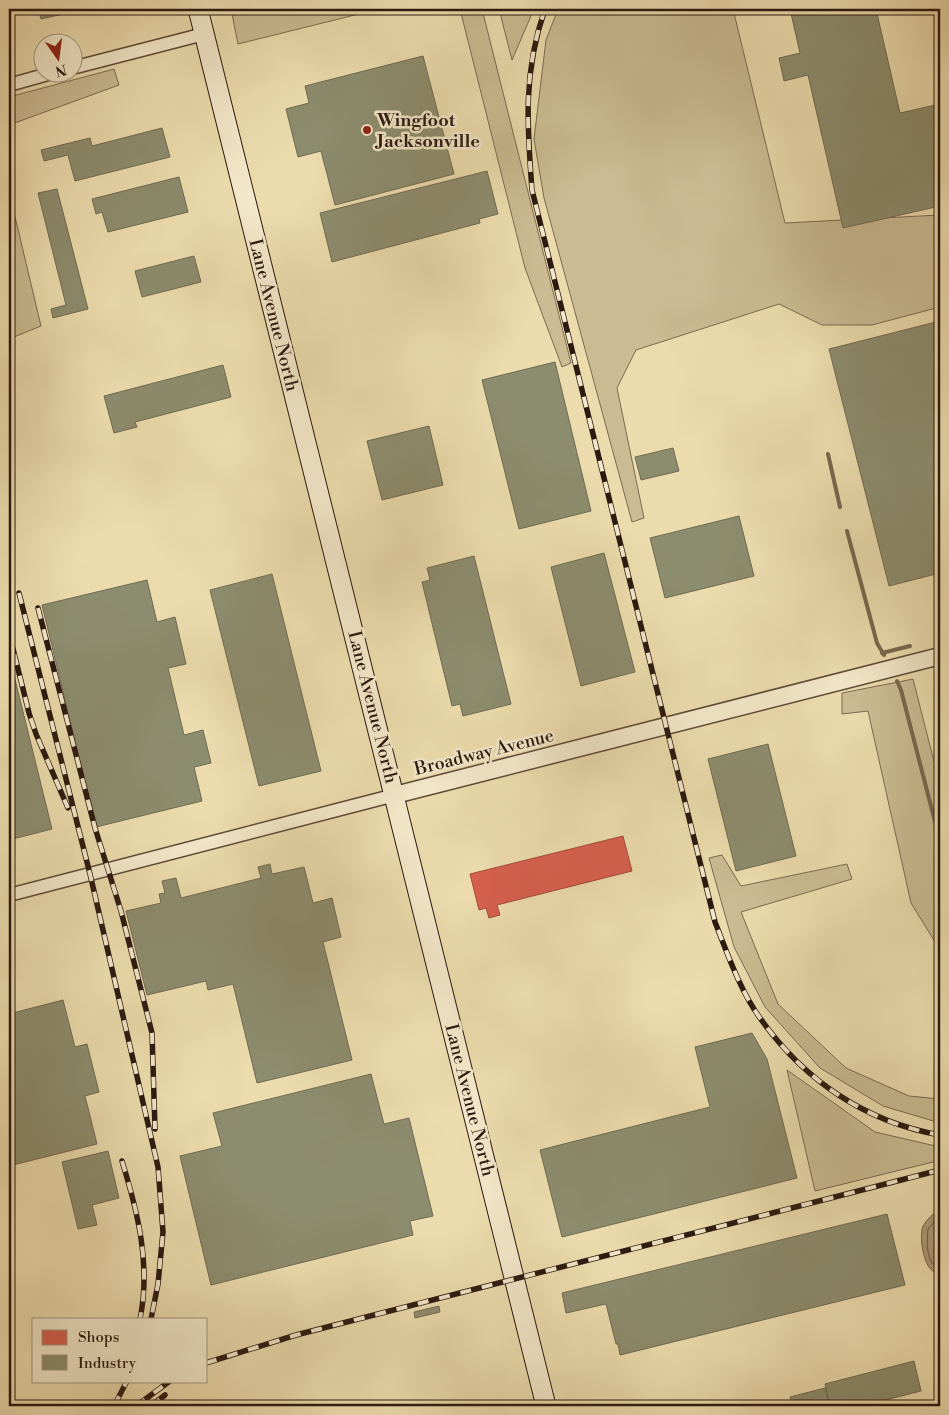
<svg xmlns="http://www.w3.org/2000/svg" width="949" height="1415" viewBox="0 0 949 1415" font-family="'Libre Bodoni',serif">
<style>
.green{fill:#cbbb92;stroke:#7c6a51}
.water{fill:#ab9a78;stroke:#78664e}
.shops{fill:#d6604d;stroke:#a34b3b}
.industry{fill:#8c8c6e;stroke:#6f6a52}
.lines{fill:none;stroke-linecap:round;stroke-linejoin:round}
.shore{stroke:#6c5a44;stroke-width:1}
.stream{stroke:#78664e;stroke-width:4}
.minor-casing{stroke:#5c4a37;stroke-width:15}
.tertiary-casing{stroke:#5c4a37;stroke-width:19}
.secondary-casing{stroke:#2c1910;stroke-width:21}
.minor{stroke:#f3e8ca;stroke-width:12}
.tertiary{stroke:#f3e8ca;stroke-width:16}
.secondary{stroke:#f3e8ca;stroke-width:19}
.rail-casing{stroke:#2c1910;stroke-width:5.5}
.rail{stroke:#f3e8ca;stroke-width:4;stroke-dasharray:11;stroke-linecap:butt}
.poi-dot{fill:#8f2418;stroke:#f3e8ca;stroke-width:2}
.labels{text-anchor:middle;stroke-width:5;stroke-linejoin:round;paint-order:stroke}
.poi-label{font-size:18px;font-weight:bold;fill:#2c1910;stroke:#f3e8ca;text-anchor:start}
.street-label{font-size:18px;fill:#2c1910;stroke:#f3e8ca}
</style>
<rect width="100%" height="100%" fill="#ecdcad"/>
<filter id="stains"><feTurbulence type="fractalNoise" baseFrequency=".004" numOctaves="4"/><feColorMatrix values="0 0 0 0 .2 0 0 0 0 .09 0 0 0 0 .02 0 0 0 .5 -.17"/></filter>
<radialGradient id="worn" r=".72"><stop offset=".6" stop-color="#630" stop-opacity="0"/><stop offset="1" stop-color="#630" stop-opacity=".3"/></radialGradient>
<path class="green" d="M231,9H379L238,44Z
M460,9H482L571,363L562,367L525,268Z
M499,9H534L512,60Z
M558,9H733L785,223L940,215V307L872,325H822L779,304L636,350L617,388L644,518L632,522L544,198L534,139L546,40Z
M114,69L119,85L9,125V97Z
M9,199L11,200L41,326L9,339Z
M913,679L940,785V950L911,903L868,711L842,714V693Z
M722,855L741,886L847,864L852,879L741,912L778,1004L846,1068L909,1096L940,1099V1123L883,1106L820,1068L765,1007L734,947L709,858Z
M787,1070L875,1132L940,1147V1156L937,1161L815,1191Z"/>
<path class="water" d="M940,1209V1274C938,1273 935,1273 933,1271C923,1265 919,1236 923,1226C927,1219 934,1213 940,1209Z"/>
<path class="shops" d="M623,836L632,871L497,905L500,915L489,918L486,908L479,910L470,874Z"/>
<path class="industry" d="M38,9H85L41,19Z
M790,9H876L900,113L940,104V206L843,228L808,75L784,81L779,58L800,53Z
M423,56L454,174L335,205L321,151L298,157L286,109L309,103L305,86Z
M162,128L170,157L75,181L68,155L44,161L41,150L90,138L92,146Z
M487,171L498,214L479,219L480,223L332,262L320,213Z
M179,177L188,212L108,232L102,212L96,214L92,199Z
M57,189L88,309L53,318L51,309L66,305L38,193Z
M194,256L201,282L142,297L135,271Z
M940,321V573L889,586L829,349Z
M555,362L591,511L519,529L482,380Z
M223,365L231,397L135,422L137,427L114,433L104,396Z
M429,426L443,485L382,500L367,441Z
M673,448L679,471L641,480L635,457Z
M739,516L754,576L665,598L650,538Z
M604,553L635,672L581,686L551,567Z
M474,556L511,704L463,716L460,704L452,706L422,582L430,580L427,568Z
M272,574L321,771L259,786L210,590Z
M147,580L157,622L175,617L186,664L168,668L184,735L203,730L211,763L194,767L202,801L96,827L42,605Z
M9,655L52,829L9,840Z
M768,744L796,856L736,871L708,759Z
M270,864L272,874L304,867L313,903L332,898L341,937L323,942L352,1060L257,1083L233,984L208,990L206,981L147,995L126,911L161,903L159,894L165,893L162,881L176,878L181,898L261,878L258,867Z
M63,1000L75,1047L87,1044L99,1092L85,1096L97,1144L9,1166V1014Z
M752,1033L767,1059L797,1178L562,1237L540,1150L710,1107L695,1047Z
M371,1074L384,1124L409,1118L433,1216L410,1221L413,1235L211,1285L180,1156L222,1146L213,1113Z
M108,1151L119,1198L92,1205L97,1225L78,1229L62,1162Z
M887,1214L905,1285L620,1355L618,1344H616L606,1304L566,1313L562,1293Z
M439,1306L440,1312L415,1318L414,1312Z
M914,1361L921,1391L862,1406H830L825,1384Z
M825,1388L829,1406H793L790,1397Z"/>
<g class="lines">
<path class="shore" d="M940,1215L928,1229C927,1242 925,1263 940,1269"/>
<path class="stream" d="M828,454L840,507
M847,531L877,643L884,655
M882,653L910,646
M897,681L901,690L940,841"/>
<defs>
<path id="minor" d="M72,68L204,34
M9,85L55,72
M9,895L395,795"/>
<path id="tertiary" d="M395,795L940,656"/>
<path id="secondary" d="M198,9C314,475 430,940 546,1406"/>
</defs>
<use href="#minor" class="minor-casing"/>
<use href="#tertiary" class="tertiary-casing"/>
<use href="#secondary" class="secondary-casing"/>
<use href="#minor" class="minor"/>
<use href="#tertiary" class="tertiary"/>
<use href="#secondary" class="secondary"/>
<defs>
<path id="rail" d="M545,9C523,72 527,125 532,190L715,922C728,955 740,990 760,1018C804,1080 865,1122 940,1135
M19,593L90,874L158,1167L163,1232L158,1284L151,1319
M38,608L95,828L121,911L152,1033L155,1129
M9,633L29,713L36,734L68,808
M122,1161C138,1213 151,1265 140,1319
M206,1363L296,1335L940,1170
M114,1406L127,1381
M136,1406L170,1381
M151,1406L165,1395"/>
</defs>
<use href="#rail" class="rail-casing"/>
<use href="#rail" class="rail"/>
</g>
<circle class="poi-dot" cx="367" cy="130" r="5"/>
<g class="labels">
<g class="poi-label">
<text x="377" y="126">Wingfoot<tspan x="377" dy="21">Jacksonville</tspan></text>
</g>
<g class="street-label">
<text transform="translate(274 315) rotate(76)" y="6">Lane Avenue North</text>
<text transform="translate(373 707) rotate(76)" y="6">Lane Avenue North</text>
<text transform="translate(484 752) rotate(-14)" y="6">Broadway Avenue</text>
<text transform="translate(470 1100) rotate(76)" y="6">Lane Avenue North</text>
</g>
</g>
<rect width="949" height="1415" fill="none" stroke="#ecdcad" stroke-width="30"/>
<rect x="10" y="10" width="929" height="1395" fill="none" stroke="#2c1910" stroke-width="2.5"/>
<rect x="15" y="15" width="919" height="1385" fill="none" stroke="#2c1910"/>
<rect x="32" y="1318" width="175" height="65" fill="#f3e8ca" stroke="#a39580"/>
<rect x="42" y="1330" width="25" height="15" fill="#d6604d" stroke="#a39580"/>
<text x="78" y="1342" font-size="15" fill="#2c1910">Shops</text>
<rect x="42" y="1355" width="25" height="15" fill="#8c8c6e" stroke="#a39580"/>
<text x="78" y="1368" font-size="15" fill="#2c1910">Industry</text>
<g transform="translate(58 58) rotate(166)"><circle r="24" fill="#f3e8ca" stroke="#a39580"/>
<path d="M0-4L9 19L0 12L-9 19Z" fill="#8f2418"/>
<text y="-8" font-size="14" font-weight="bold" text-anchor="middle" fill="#2c1910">N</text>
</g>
<rect width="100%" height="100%" filter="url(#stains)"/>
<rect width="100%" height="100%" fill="url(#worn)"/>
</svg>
